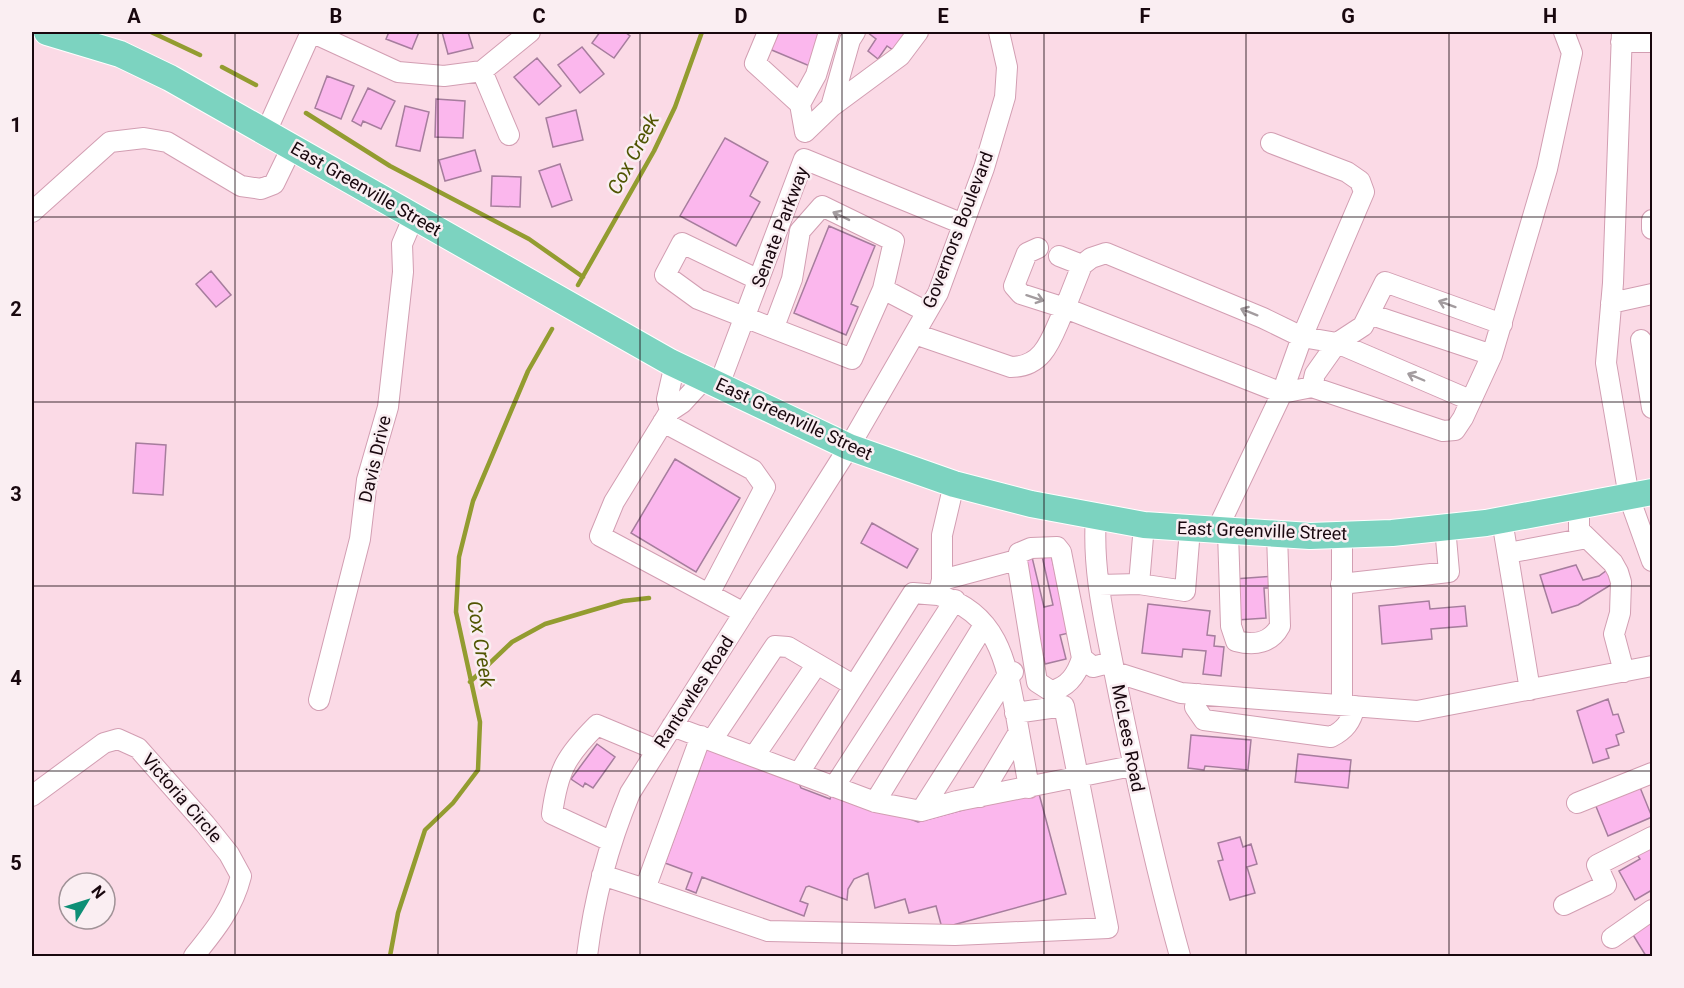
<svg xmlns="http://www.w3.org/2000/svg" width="1684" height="988" viewBox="0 0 1684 988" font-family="Roboto,sans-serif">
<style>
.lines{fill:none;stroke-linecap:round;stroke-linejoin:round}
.stream{stroke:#939c30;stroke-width:4.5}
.building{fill:#fbb7ed;stroke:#a67d9d;stroke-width:1.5}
.minor-casing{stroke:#d29eb2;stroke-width:22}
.major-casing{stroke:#fff;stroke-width:28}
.minor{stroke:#fff;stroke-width:20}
.major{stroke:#7cd3c0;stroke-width:26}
.oneway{stroke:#a39c9f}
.grid{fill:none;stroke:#18070e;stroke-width:1.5;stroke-opacity:0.55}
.labels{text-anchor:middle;stroke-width:5;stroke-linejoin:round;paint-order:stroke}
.street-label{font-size:18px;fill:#18070e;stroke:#faeef2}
.water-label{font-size:20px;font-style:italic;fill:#505502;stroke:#faeef2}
.neatline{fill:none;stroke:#18070e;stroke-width:2}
.grid-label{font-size:20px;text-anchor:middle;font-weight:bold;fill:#18070e}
</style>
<rect width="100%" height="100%" fill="#fbdae6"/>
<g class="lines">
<path class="stream" d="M151,32L200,55
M222,67L256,85
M306,113L390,166L529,239L583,277
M578,285L654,151L675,107L702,32
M470,682L512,642L545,624L623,601L649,598
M390,956L398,913L425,830L453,803L478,770L480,722L456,612L459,557L473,501L528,371L552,329"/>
</g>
<path class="building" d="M389,32H419L412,49L386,39Z
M442,32H468L473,48L448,54Z
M600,32H625L630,36L614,58L592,43Z
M774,32H819L812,67L767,48Z
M867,32H911L896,52L887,46L878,59L868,51L876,39Z
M582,47L604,74L580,93L558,65Z
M537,58L561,86L539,105L514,77Z
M327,76L354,86L341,119L315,108Z
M368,88L395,101L381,129L363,121L361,126L352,121Z
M436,99L465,101L463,138L435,137Z
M405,106L429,112L420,151L396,146Z
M576,110L583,140L553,147L546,118Z
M725,138L768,162L750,196L760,202L736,246L680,216Z
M475,150L481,171L445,181L439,160Z
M560,164L572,200L552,207L539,171Z
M492,176L521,177L520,207L491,206Z
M829,226L875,246L851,304L858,307L846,335L794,313Z
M211,271L231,295L216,307L196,284Z
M136,443L166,445L163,495L133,493Z
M675,459L740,498L696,572L631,533Z
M872,523L918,549L907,568L861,543Z
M1051,554L1069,633L1060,635L1066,659L1045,664L1021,559L1032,557L1044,607L1053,605L1042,556Z
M1576,565L1583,580L1599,576L1607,570L1614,583L1578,605L1552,613L1540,575Z
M1274,576L1275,588H1264L1266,618L1237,620L1234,579Z
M1429,601L1430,609L1465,606L1467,626L1431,629L1432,639L1382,644L1379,606Z
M1148,604L1210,611L1207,635L1215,636L1214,646L1224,647L1221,676L1203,674L1206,651L1183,649L1182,657L1142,653Z
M1608,699L1613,715L1618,714L1624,732L1616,735L1619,745L1606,749L1609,758L1593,763L1577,711Z
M1191,735L1251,740L1248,770L1205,766L1204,770L1188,768Z
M597,744L615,757L593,788L585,783L583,787L571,779Z
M707,748L799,783L801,788L830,799L833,790L918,822L1038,790L1066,894L942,928L936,906L909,913L905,899L875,908L868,873L854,879L848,889L847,900L809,886L806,887L800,901L808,904L804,916L702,877L696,893L686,889L692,873L665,863Z
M1298,754L1351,760L1348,788L1295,782Z
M1639,785L1652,817L1608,836L1595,804Z
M1240,837L1243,847L1251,844L1257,864L1247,867L1255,893L1230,900L1218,861L1223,860L1218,843Z
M1652,844V890L1635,900L1619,871L1640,859L1636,853Z
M1652,917V956H1646L1630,930Z"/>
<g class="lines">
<defs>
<path id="minor" d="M768,32L755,63L800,104
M1622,32L1613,283L1606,363L1629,497L1652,561
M1621,42H1652
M482,71L509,135
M831,107L850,40L855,32
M266,132L311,32L398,72L444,76L482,71L530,32
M805,132L831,107L900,56L918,32
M805,132L800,104L816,75L829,32
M1271,143L1347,172L1360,181L1364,192L1302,337L1337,343L1470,400
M32,212L110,142L144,138L167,142L241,186L261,189L274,184L292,147
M1652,220V229
M1038,248L1027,253L1014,286L1021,294L1065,308L1082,265
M1059,256L1082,265L1091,258L1106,253L1263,318L1302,337L1282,393
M759,280L682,243L665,275L698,299L852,359L883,289L927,312
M1611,303L1652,294
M1369,314L1492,355
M774,327L792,279L800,231L822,206L894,241L883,289
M915,334L1011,367C1046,367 1052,335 1065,308L1282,393L1216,532
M1641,340L1652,408
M675,364L667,399L670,411L682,403L705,378
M719,385L804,159L963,224
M1312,387L1315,374L1337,343L1363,326L1385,282L1502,324
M1282,393L1312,387L1443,431L1455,430L1463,418L1492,355L1547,169L1572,53L1564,32
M670,411L614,502L600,536L744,613
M663,422L753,470L765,487L709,594
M954,484L942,535V580L938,595C998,613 1006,661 1016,715C1020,739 1025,764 1029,788
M1579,506V530L1613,563L1618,572L1621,582L1620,613L1614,634L1624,672
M1096,516C1092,570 1105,623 1115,675C1134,770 1154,863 1180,956
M1502,520L1530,690
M1228,532L1231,626L1236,641C1255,646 1271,643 1280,626L1277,534
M1342,536V705
M1508,553L1587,538
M942,580L1017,560
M1139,584L1185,591L1190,529
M1341,584L1449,572L1445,527
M1099,585L1139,584L1144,525
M1082,658C1077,674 1069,687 1051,691L1037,682L1017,560L1019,553L1031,548L1057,547L1061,552L1082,658L1093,667L1112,662
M1115,672L1181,693L1417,711L1652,666
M1198,694L1195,707L1204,720L1331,737C1345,730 1351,722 1355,706
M319,700L360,539L367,480L388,407L403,272L402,244L414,216
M672,726L875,802L921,811L957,801L1132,766
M712,740L775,646L788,647L853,685
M755,755L817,664
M799,773L913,593L938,595
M834,787L955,600
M32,796L104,743L118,739L138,748L205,824L229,854L241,876C233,908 215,930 194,956
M980,797L1019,732
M875,802L984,625
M1577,803L1652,773
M921,811L1009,673L1013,672
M610,841L552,814C558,770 566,756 597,725L657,750
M602,875L645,889L701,736
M645,889L768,931L955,935L1108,928L1064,706L1015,713
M1564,905L1606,885L1597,865L1652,837
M1612,938L1652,910
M587,956C594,899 608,846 630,793L849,447L938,293L984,168L1005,97L1007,67L999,32"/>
<path id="major" d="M47,32L120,54L170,78L670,362L849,447L954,484L1031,504L1144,525L1310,536L1392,533L1486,523L1652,492"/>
</defs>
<use href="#minor" class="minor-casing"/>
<use href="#major" class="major-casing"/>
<use href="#minor" class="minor"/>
<use href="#major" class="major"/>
</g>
<defs><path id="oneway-shaft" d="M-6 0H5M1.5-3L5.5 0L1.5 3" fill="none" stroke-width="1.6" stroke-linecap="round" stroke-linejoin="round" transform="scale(1.5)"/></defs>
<g class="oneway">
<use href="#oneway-shaft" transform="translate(841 216) rotate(-154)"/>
<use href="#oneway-shaft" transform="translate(1035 298) rotate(18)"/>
<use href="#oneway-shaft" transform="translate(1447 304) rotate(-160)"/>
<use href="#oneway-shaft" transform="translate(1249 312) rotate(-158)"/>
<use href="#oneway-shaft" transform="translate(1416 377) rotate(-157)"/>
</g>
<path class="grid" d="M235,32V956M438,32V956M640,32V956M842,32V956M1044,32V956M1246,32V956M1449,32V956M32,217H1652M32,402H1652M32,586H1652M32,771H1652"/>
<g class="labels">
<g class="street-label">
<text transform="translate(366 189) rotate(30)" y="6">East Greenville Street</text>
<text transform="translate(780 227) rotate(-69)" y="6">Senate Parkway</text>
<text transform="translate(958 230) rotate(-69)" y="6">Governors Boulevard</text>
<text transform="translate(794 419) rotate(25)" y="6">East Greenville Street</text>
<text transform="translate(375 459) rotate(-77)" y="6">Davis Drive</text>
<text transform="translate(1262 531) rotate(2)" y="6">East Greenville Street</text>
<text transform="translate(694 692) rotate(-57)" y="6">Rantowles Road</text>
<text transform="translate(1128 738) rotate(79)" y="6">McLees Road</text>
<text transform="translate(182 798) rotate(49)" y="6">Victoria Circle</text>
</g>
<g class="water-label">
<text transform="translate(633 154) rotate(-62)" y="7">Cox Creek</text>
<text transform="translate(481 644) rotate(81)" y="7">Cox Creek</text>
</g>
</g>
<rect width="1684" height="988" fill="none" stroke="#faeef2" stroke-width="66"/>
<g transform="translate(87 901) rotate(52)"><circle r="28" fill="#faeef2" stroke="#a09297" stroke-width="1.5"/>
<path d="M0-4.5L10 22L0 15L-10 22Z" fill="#0e8f76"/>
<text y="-9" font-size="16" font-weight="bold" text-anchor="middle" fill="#18070e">N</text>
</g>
<rect x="33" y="33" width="1618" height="922" class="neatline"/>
<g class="grid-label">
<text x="134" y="23">A</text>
<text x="336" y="23">B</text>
<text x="539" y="23">C</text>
<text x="741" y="23">D</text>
<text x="943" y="23">E</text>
<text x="1145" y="23">F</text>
<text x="1348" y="23">G</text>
<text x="1550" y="23">H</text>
<text x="16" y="132">1</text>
<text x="16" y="316">2</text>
<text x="16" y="501">3</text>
<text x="16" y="685">4</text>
<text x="16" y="870">5</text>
</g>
</svg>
